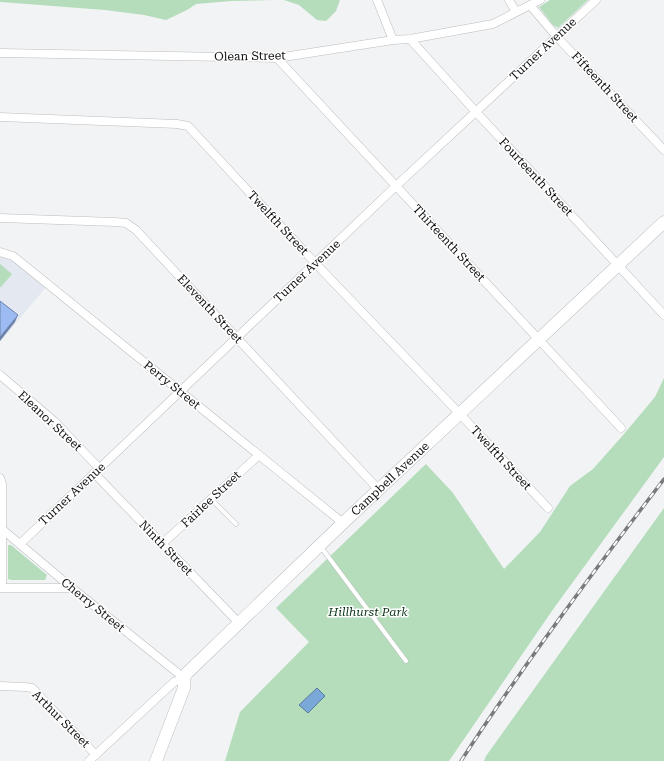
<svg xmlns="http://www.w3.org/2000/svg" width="664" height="761" viewBox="0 0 664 761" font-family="'Roboto Serif',serif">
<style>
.built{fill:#e3e8f1}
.green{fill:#b5ddbb}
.water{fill:#7aa8d8;stroke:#5a7a9c}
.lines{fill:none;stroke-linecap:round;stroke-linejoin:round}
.lane-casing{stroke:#bbbdbf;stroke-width:5}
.street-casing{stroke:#bbbdbf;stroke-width:9}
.secondary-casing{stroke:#bbbdbf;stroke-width:13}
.lane{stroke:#fff;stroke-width:4}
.street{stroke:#fff;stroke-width:8}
.secondary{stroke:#fff;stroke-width:12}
.rail-casing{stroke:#797a7b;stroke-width:3.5}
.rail{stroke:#fff;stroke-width:2;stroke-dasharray:6;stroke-linecap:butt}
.shaded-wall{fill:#6d83a9}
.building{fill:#9cbbf2;stroke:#6d83a9}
.labels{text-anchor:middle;stroke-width:3;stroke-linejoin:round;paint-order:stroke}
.street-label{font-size:12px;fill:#101011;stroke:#fff}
.park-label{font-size:12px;font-style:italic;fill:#0b3517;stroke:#fff}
</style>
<rect width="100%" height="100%" fill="#f1f3f5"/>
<path class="built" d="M0,257L11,260L46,287L0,342Z"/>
<path class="green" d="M0,0H274L231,1L196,4L187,10L166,20L144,15L105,10L1,2H0Z
M284,0H340L336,11L326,21L317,20L299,5Z
M550,0H588L558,28L553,25L539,7Z
M0,264L12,274L1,287H0Z
M664,378V457L554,608L449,761H225L240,712L309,642L276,608L426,464L453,493L504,569L540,532L570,486L593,469L624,434L655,397Z
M664,508V761H484L486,756Z
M8,545H11L47,575L45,580H11L8,579Z"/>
<path class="water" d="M317,688L325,696L308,713L299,705Z"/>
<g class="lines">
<defs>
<path id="lane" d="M211,499L236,524
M321,547L406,661"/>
<path id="street" d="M377,0L393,40
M509,0L516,12
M530,5L557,37L664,150
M410,39L476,112L664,315
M0,53L277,58L393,40L410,39L493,24L540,0
M277,58L621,428
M0,117L177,124L188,126L316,264L459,413L548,508
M0,218L115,222L126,223L136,230L379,490
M0,252L13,256L343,523
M0,375L54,421L99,468
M94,473L239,623
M0,478L2,484V588
M3,530L72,588L184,678L174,682L89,761
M20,544L396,186L596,0
M162,544L259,455
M0,588H72
M0,686L25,687L32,688L96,755"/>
<g id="secondary">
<path id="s1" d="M156,761L184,688V678L187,673L343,523L664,222"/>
</g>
</defs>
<use href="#lane" class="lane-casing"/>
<use href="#street" class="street-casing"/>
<use href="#secondary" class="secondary-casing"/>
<use href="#lane" class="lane"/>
<use href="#street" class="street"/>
<use href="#secondary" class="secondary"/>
<defs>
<path id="rail" d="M461,761C524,664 594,571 664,479"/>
</defs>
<use href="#rail" class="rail-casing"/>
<use href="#rail" class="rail"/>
</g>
<path class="shaded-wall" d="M18,315L15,322L0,341V337Z"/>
<path class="building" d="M0,301L18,315L0,337Z"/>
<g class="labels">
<g class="street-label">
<text transform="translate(543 49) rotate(-43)" y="4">Turner Avenue</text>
<text transform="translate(250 56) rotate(-1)" y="4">Olean Street</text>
<text transform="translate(605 87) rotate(47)" y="4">Fifteenth Street</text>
<text transform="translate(536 177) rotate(47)" y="4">Fourteenth Street</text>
<text transform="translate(278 223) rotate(47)" y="4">Twelfth Street</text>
<text transform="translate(449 243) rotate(47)" y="4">Thirteenth Street</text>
<text transform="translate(307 271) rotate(-43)" y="4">Turner Avenue</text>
<text transform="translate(210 309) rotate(47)" y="4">Eleventh Street</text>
<text transform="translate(172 385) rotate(39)" y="4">Perry Street</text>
<text transform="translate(50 421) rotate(43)" y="4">Eleanor Street</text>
<text transform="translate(501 458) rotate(47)" y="4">Twelfth Street</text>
<text dy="4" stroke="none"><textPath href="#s1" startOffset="375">Campbell Avenue</textPath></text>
<text transform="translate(72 494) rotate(-43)" y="4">Turner Avenue</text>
<text transform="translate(211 499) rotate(-43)" y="4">Fairlee Street</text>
<text transform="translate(166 548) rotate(46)" y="4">Ninth Street</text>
<text transform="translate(93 605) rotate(39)" y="4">Cherry Street</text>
<text transform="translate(61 719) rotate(45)" y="4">Arthur Street</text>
</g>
<g class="park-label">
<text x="368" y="616">Hillhurst Park</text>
</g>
</g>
</svg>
